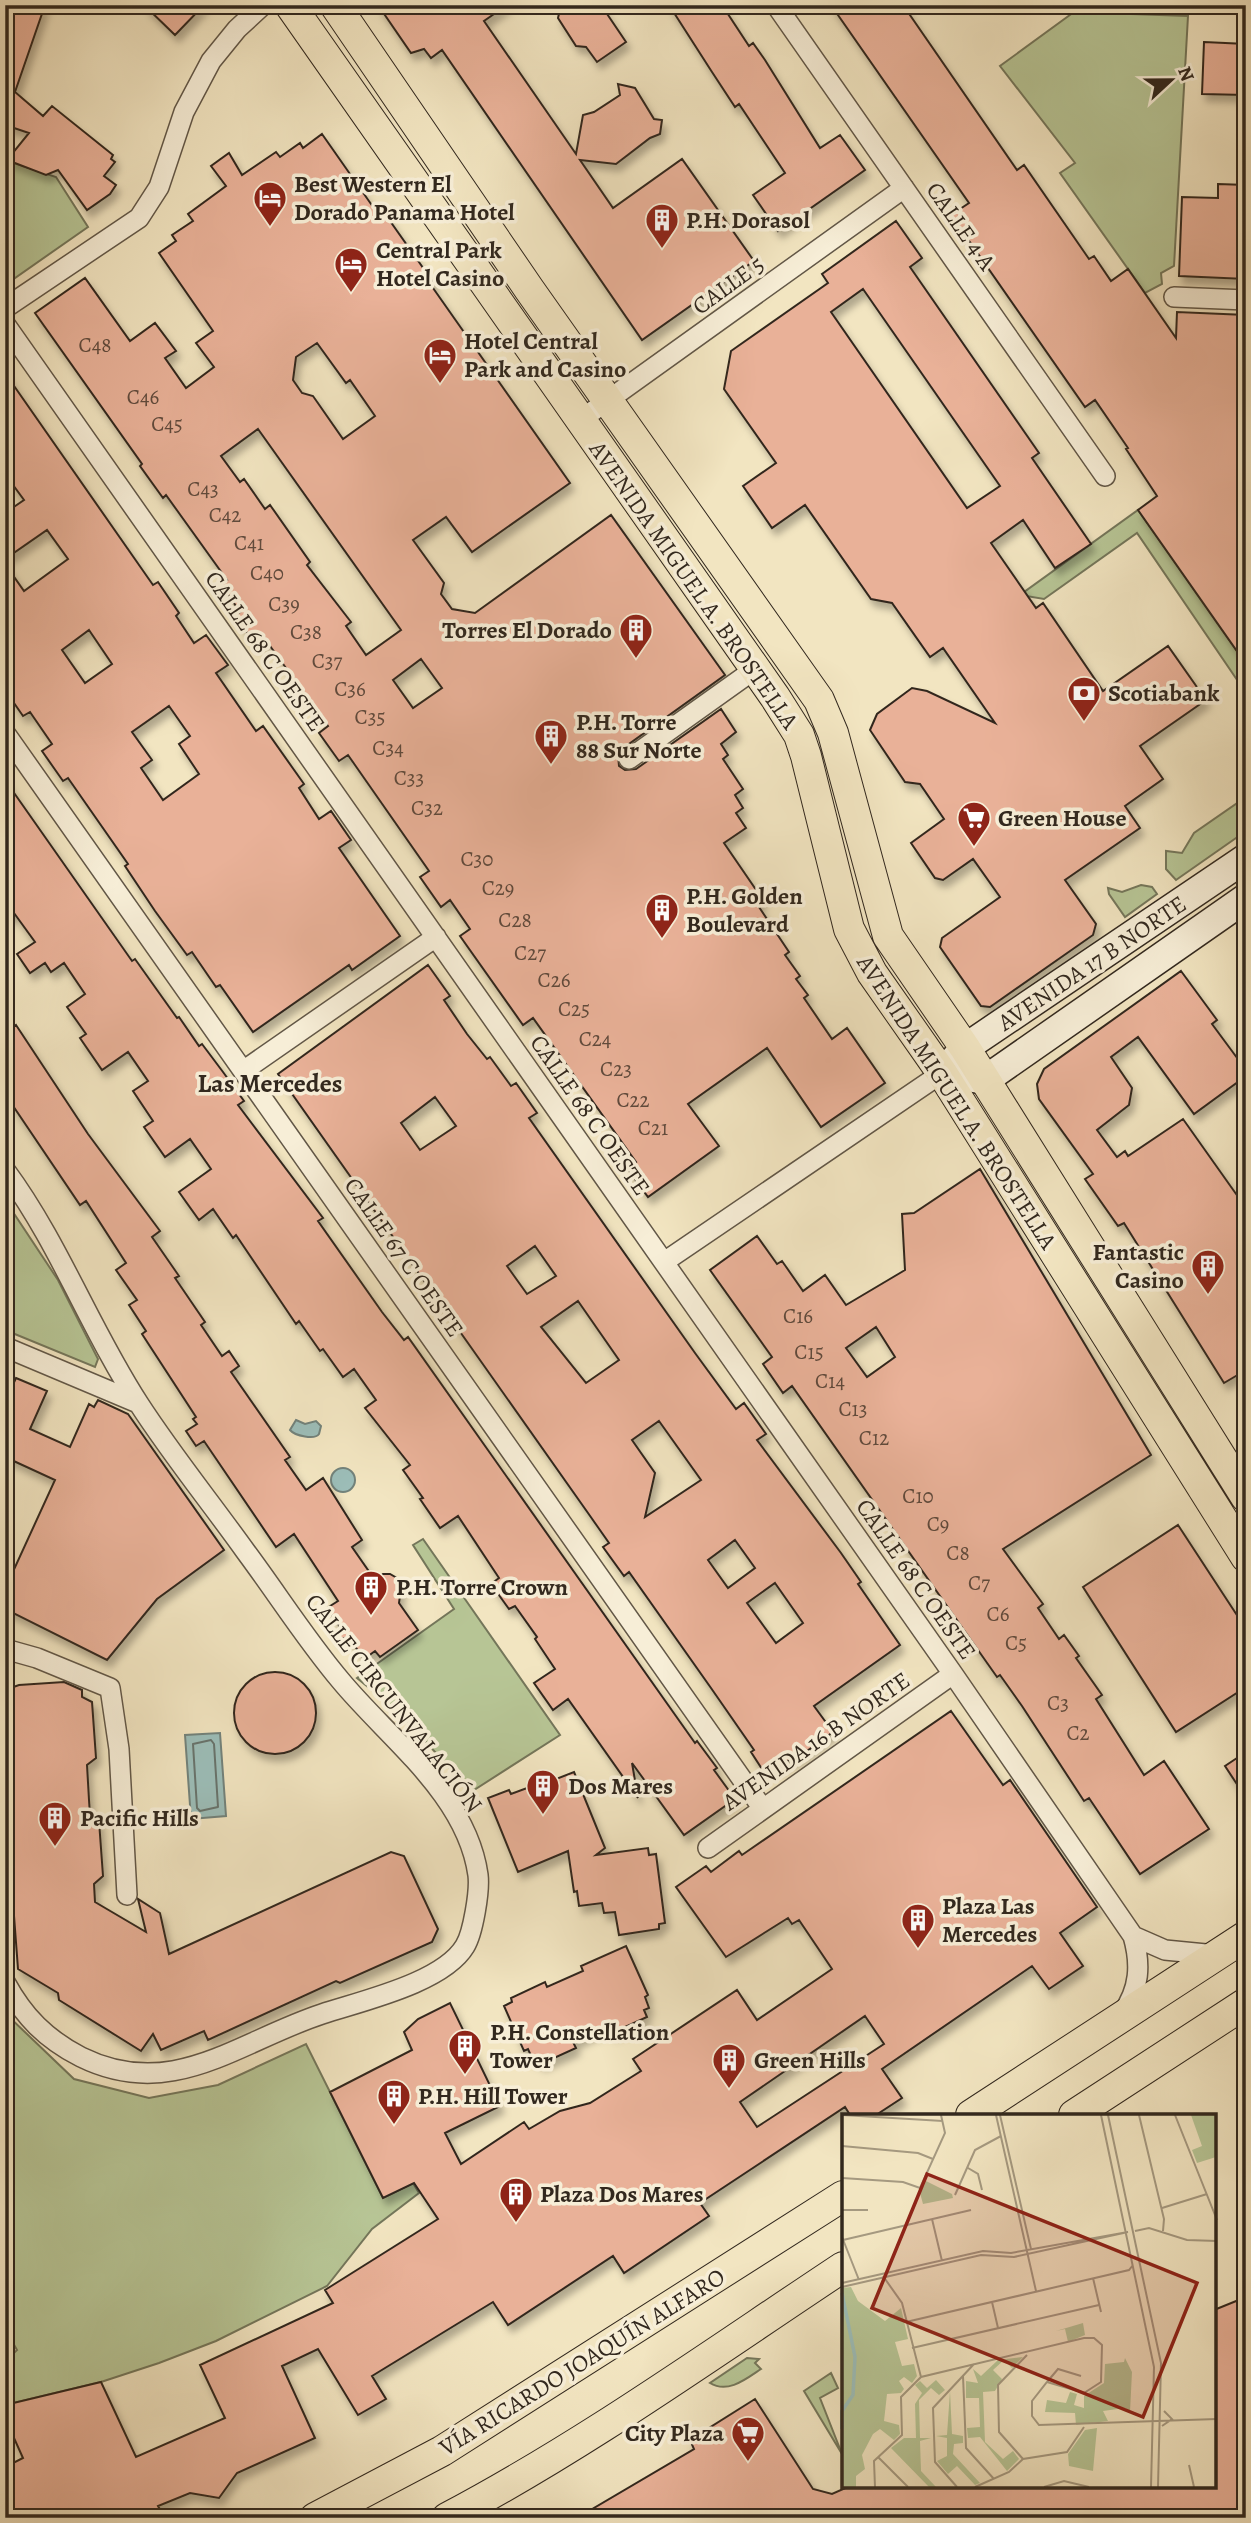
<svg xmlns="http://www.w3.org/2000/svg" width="1251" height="2523" viewBox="0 0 1251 2523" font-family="Alegreya,serif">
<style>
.green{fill:#b7c595;stroke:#74765a;stroke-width:2}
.water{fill:#9cbeb9;stroke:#72827b;stroke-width:2}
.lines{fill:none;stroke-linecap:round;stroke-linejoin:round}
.shore{stroke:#67736c;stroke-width:2}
.building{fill:#e9b198;stroke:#32281e;stroke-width:2;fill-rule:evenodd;filter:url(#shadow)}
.street-casing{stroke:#625747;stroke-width:22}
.secondary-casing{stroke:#32281e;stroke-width:31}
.primary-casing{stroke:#32281e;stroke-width:32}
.street{stroke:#f7eed7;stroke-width:19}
.secondary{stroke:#f7eed7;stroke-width:28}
.primary{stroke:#f2e5c1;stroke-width:30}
.labels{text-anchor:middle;stroke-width:7;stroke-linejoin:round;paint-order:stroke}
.number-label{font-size:21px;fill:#604a3c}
.poi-label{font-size:24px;font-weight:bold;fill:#32281e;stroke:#f7eed7;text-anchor:start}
.street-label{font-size:24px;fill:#32281e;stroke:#f7eed7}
.neighbourhood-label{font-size:26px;font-weight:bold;fill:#32281e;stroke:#f7eed7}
.inset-river{fill:none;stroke:#9cbeb9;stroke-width:3.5}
.inset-road{fill:none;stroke:#a59980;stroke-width:2}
.view{fill:#8f2418;fill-opacity:0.15;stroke:#8f2418;stroke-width:3.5}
.inset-edge{fill:none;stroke:#32281e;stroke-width:3.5}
</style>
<defs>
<filter id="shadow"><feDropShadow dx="4" dy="7" stdDeviation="3.5" flood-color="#0004"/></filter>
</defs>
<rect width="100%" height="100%" fill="#f2e5c1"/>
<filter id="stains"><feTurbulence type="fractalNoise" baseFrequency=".00286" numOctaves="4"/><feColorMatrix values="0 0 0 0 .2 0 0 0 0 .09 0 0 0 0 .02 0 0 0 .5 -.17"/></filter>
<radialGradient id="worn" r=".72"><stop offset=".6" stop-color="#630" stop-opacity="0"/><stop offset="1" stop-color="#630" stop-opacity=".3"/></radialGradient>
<path class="green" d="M1074,12L1188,16L1174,266L1161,273L1162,284L1145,293L1060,173L1075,163L1000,66Z
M5,160L56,177L88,227L5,285Z
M1138,510L1246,664V693L1137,533L1044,599L1020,595Z
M1246,797V831L1176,880L1166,869V851L1182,853L1194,833Z
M1141,885L1152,887L1157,894L1125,917L1109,894L1108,888L1122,892Z
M5,1200L58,1280L98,1359L95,1367L5,1330V1240L13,1222L5,1218Z
M423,1539L560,1735L471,1792L400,1713L357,1678L454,1609L413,1545Z
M5,2013L74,2079L149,2098L218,2085L306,2044L383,2198L413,2183L419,2193L372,2229L327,2286L216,2341L159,2363L101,2382L5,2405C5,2386 1,2363 17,2350L5,2329Z
M747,2358L759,2359L755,2363L761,2369C746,2379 728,2394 710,2383Z
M831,2373L838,2388L820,2398L842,2454L804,2391Z"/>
<path class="water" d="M296,1420L305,1424L316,1421L321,1426L319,1434C315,1440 295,1436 290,1430Z
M331 1480a12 12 0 1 1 24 0a12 12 0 1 1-24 0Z
M220,1733L226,1816L191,1819L185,1735Z"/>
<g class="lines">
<path class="shore" d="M211,1740L214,1744L218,1807L200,1811L197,1808L193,1744Z"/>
</g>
<path class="building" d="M5,5H45L15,92L43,116L52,106L113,155L111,159L115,162L104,176L116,185L110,194L87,210L58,170L46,175L7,160L29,133L5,125Z
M144,5H204L175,35Z
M378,5H507L484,21L576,154L583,115L594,112L620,95L618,84L635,88L654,119L662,120L660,134L650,138L616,164L580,160L613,208L682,159L754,261L642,340L442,50L431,58L424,49L411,53Z
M561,5H601L626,42L597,62L586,47L576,46L558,18Z
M669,5H722L749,46L753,43L765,60L820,148L840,135L865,170L778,231L753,195L785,173L739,104L735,107L712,72Z
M831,5H903L1017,170L1024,165L1089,259L1094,256L1111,281L1128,269L1176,338L1177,312L1246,315V664L1138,510L1157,496L1126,449L1128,448L1095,400L1085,407L951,215L969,203Z
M1204,42L1246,44V95L1202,94Z
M322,134L378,214L383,211L433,282V288L570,483L472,552L446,517L413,540L444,583L441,594L452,609L475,613L611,515L725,675L622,749L618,755L619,766L625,770L636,769L721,709L736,732L721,744L728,755L723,759L743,789L735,795L743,808L736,813L746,828L724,843L763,900L757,904L789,952L785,955L800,976L796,979L808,995L804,998L832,1039L847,1028L885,1083L821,1127L767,1048L688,1104L719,1146L648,1197L627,1168L636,1162L533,1018L523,1025L460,936L470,929L450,900L441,907L420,877L429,871L348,755L339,761L319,733L328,726L265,639L256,645L235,616L240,612L221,584L227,580L166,495L163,498L140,466L142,464L35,313L85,278L130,341L155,323L176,351L165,358L186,388L214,367L196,343L213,331L159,253L176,241L172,235L193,221L188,214L226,186L211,166L229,153L242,175L276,152L280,157L300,143L303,148ZM317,343L346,383L350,380L375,416L343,439L313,396L302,393L293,380L296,357ZM258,429L401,630L366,655L346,626L351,622L307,565L310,562L270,505L265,509L244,479L240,482L221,456ZM421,659L442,688L413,708L393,680Z
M1218,184L1246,185V279L1179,276L1182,197L1218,198Z
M896,221L922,258L910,267L1039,453L1032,458L1091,544L1055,568L1023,520L991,543L1036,608L1043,603L1103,691L1168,646L1206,700L1140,746L1163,779L1125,806L1140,828L1065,880L1096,924L1093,935L990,1007L981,1006L940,947L942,938L1000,897L973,859L943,880L935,878L911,843L944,819L920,784L905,782L870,730L877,714L912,688L927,691L995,723L943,648L930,657L892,603L871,599L805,505L772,528L743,486L776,463L724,389L731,351L828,283L822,274ZM863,289L1000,486L967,508L831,312Z
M5,373L153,585L158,582L179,613L176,616L194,643L206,635L228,665L216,673L256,731L263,726L304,784L299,788L319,819L331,811L351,840L339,848L400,936L352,970L349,965L253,1032L220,985L216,987L192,952L187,955L155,911L125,866L128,864L68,778L63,781L42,751L52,744L30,712L23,716L5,690V564L24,591L68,559L47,530L5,559V513L24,500L5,474ZM89,630L112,664L85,683L62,650ZM169,706L190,736L179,744L199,774L163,800L141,768L152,760L132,732Z
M5,780L132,961L135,959L177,1018L179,1017L199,1046L202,1044L223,1072L244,1101L238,1105L323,1218L318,1221L382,1312L404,1340L408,1337L695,1743L697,1741L717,1768L714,1770L735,1799L684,1835L632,1763L638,1798L568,1699L553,1710L534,1683L555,1669L535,1639L537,1637L515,1606L509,1609L491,1584L499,1578L458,1516L440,1528L420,1499L423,1498L403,1470L410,1465L365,1408L376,1400L354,1369L343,1377L323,1349L320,1351L299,1321L296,1324L236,1235L233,1238L213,1209L199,1220L179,1192L211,1169L190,1139L165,1157L144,1127L153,1121L133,1091L148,1081L128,1052L102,1070L80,1038L86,1034L67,1007L85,994L64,963L51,972L45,963L30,973L17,954L35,942L14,913L5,919Z
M428,965L450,996L444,1000L467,1034L487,1059L490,1057L511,1086L516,1083L537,1113L529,1118L695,1353L736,1409L744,1403L766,1434L757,1440L841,1553L861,1582L858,1584L900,1645L814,1706L833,1732L796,1759L789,1760L778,1767L773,1761L762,1769L751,1752L754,1750L711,1688L629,1572L624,1576L603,1547L609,1543L588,1513L278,1074ZM435,1097L456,1126L420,1150L401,1123ZM535,1246L556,1276L527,1294L507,1266ZM578,1301L619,1360L586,1383L541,1327ZM659,1421L701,1480L645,1517L655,1473L632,1440ZM735,1540L755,1568L728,1588L708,1560ZM775,1583L803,1623L776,1643L747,1603Z
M1181,971L1217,1020L1212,1024L1246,1070V1076L1194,1114L1138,1037L1111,1057L1132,1088L1129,1105L1097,1130L1117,1157L1125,1151L1128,1156L1183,1119L1246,1208V1370L1224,1383L1124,1223L1118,1226L1085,1179L1093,1174L1039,1099L1037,1084L1044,1069Z
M16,1025L88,1134L160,1231L152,1237L179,1276L175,1278L205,1322L201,1325L222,1356L229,1351L239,1366L231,1372L290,1457L285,1460L306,1490L323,1478L362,1540L352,1547L375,1580L383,1574H390L402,1581L399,1603L418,1630L380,1657L375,1651L364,1659L349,1638L336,1639L340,1627L327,1608L338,1601L294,1534L276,1547L204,1441L196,1446L186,1431L197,1424L193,1419L196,1417L142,1334L146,1331L129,1305L137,1300L116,1270L126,1263L86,1201L80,1205L5,1094V1033Z
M980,1169L1151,1455L1003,1549L1043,1604L1038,1608L1059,1639L1064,1635L1079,1656L1076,1658L1102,1695L1096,1699L1144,1775L1164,1761L1209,1829L1140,1874L1089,1798L1084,1801L1022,1706L1000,1675L997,1677L792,1386L783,1393L763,1364L772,1357L710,1270L757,1236L777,1264L782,1261L803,1291L825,1275L846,1305L905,1270L902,1214L914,1213ZM876,1327L895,1357L867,1377L846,1348Z
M16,1378L47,1391L30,1429L70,1447L89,1404L94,1407L98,1400L128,1414L224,1550L157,1599L107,1660L5,1609V1589L55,1480L5,1457V1402Z
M1178,1525L1246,1629V1687L1176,1732L1083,1587Z
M234 1713a41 41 0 1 1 82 0a41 41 0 1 1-82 0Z
M64,1682L82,1690V1697L92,1702L96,1758L87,1765L89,1800L90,1815L99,1821L103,1876L94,1884L95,1902L146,1932L138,1899L160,1913L169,1954L391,1852L404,1856L438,1929L432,1942L340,1983L336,1981L208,2040L204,2031L161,2050L153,2034L141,2051L59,2000L58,1993L18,1969L5,1796V1690L19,1685Z
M951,1711L1003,1785L1010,1780L1097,1907L1060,1933L1083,1966L1049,1989L1032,1966L882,2069L902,2098L876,2115H850L845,2107L700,2203L709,2216L624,2273L613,2256L508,2325L493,2302L372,2376L386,2399L358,2415L318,2349L282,2366L315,2438L237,2473L219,2498L190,2493L158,2506L162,2513L150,2518H13L5,2502V2467L23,2458L5,2418V2405L101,2382L136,2457L225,2418L200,2365L333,2303L325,2290L438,2219L414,2183L383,2198L330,2092L412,2050L404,2032L418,2019L450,2003L500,2106L445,2133L461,2164L524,2122L529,2129L560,2111L590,2103L641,2071L633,2059L737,1990L757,2020L832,1969L799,1920L792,1924L788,1918L726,1957L676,1887L706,1866L711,1872L739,1851L742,1855ZM865,2016L884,2044L757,2127L740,2102Z
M1246,1752V1798L1225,1766Z
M574,1772L605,1848L596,1855L648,1848L649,1855L656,1854L665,1923L659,1924V1929L619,1935L615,1912L604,1913L602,1903L579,1906L577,1891L574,1892L568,1851L518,1872L488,1798L509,1790L511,1794L527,1788L528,1790Z
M626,1946L648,1995L645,1997L649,2008L644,2010L647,2017L612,2033L609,2026L590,2034L573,2042L576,2048L541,2064L538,2058L533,2060L528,2049L524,2051L504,2006L512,2002L511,1998L545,1982L547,1987L583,1971L581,1966Z
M1246,2297V2413L1238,2416L1246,2435V2518H577L694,2449L690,2440L755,2399L813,2489L832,2494L850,2486H1214V2310Z"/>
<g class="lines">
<defs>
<path id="street" d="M776,5L1105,476
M1174,297L1246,300
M5,308L139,218L159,187L184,112L211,61L237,29L263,5
M5,324L953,1674L1133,1936C1141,1964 1140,1989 1122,2014
M579,421L904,188
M5,733L763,1809
M629,759L755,669
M243,1071L436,937
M5,1170C59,1243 90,1329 139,1404C172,1455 211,1503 246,1552C278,1595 307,1641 341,1681C389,1739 467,1795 478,1875C480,1891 473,1933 465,1946C443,1983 361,2001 322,2014C237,2042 172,2102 81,2057C46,2039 24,2017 5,1982
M664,1262L942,1073
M5,1347L138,1403
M5,1649L37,1658L110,1688L119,1749L127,1895
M708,1848L953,1674
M1133,1936L1165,1950L1216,1955"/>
<path id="secondary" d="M942,1073L965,1048L1246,858
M962,1076L985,1080L1246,898"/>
<path id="primary" d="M290,5L775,697L799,735L806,756L849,929L872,973L942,1073L1246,1557
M335,5L529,289L819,700L833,733L888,936L965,1048L1246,1497
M971,2115L1246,1936
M1074,2115L1246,2003
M315,2518L442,2451L843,2196
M447,2518C585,2445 713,2353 843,2267"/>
</defs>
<use href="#street" class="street-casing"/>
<use href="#secondary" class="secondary-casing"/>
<use href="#primary" class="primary-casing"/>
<use href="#street" class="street"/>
<use href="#secondary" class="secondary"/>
<use href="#primary" class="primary"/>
</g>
<defs>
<symbol id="hotel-pin" viewBox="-11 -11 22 30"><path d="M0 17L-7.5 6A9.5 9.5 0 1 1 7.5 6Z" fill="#8f2418" stroke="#f7eed7"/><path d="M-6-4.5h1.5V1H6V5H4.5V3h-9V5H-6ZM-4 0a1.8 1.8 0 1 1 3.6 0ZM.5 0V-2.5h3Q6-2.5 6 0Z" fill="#fff"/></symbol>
<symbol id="building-pin" viewBox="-11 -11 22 30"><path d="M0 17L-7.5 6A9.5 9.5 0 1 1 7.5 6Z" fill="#8f2418" stroke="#f7eed7"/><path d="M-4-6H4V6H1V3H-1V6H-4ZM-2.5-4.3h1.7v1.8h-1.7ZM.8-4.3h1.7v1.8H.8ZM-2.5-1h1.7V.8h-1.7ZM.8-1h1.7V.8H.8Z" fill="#fff"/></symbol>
<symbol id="bank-pin" viewBox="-11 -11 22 30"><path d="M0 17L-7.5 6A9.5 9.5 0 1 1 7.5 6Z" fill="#8f2418" stroke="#f7eed7"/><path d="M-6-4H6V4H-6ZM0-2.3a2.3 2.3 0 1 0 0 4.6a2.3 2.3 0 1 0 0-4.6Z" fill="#fff"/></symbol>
<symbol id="supermarket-pin" viewBox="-11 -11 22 30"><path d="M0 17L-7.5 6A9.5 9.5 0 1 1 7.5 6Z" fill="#8f2418" stroke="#f7eed7"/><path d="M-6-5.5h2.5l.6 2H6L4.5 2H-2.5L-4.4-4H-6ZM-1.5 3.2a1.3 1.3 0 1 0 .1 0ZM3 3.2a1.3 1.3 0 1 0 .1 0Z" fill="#fff"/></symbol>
</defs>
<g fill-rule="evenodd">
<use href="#hotel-pin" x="251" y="179" width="38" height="52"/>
<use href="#building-pin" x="643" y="201" width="38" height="52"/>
<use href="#hotel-pin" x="332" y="245" width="38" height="52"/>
<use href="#hotel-pin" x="421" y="336" width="38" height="52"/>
<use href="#building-pin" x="617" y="611" width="38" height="52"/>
<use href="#bank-pin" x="1065" y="674" width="38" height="52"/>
<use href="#building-pin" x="532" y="717" width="38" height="52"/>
<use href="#supermarket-pin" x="955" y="799" width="38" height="52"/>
<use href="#building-pin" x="643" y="891" width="38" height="52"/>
<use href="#building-pin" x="1189" y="1247" width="38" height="52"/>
<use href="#building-pin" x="352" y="1568" width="38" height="52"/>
<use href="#building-pin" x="524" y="1767" width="38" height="52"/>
<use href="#building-pin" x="36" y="1799" width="38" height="52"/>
<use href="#building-pin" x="899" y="1901" width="38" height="52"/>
<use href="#building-pin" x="446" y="2027" width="38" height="52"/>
<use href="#building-pin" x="710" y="2041" width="38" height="52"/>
<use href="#building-pin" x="375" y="2077" width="38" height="52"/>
<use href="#building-pin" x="497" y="2175" width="38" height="52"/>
<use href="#supermarket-pin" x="729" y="2414" width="38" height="52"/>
</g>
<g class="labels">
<g class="number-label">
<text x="95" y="352">C48</text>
<text x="143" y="404">C46</text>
<text x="167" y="431">C45</text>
<text x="203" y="496">C43</text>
<text x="225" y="522">C42</text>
<text x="249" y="550">C41</text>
<text x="267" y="580">C40</text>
<text x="284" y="611">C39</text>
<text x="306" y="639">C38</text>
<text x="327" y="668">C37</text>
<text x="350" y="696">C36</text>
<text x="370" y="724">C35</text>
<text x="388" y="755">C34</text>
<text x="409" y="785">C33</text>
<text x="427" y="815">C32</text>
<text x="477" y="866">C30</text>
<text x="498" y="895">C29</text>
<text x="515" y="927">C28</text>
<text x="530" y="960">C27</text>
<text x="554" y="987">C26</text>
<text x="574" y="1016">C25</text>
<text x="595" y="1046">C24</text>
<text x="616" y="1076">C23</text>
<text x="633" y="1107">C22</text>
<text x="653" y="1135">C21</text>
<text x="798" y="1323">C16</text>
<text x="809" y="1359">C15</text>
<text x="830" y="1388">C14</text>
<text x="853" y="1416">C13</text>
<text x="874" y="1445">C12</text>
<text x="918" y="1503">C10</text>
<text x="938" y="1531">C9</text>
<text x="958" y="1560">C8</text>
<text x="979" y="1590">C7</text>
<text x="998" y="1621">C6</text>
<text x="1016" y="1650">C5</text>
<text x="1058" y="1710">C3</text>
<text x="1078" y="1740">C2</text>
</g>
<g class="poi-label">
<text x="294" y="192">Best Western El<tspan x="294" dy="28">Dorado Panama Hotel</tspan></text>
<text x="686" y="228">P.H. Dorasol</text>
<text x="376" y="258">Central Park<tspan x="376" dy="28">Hotel Casino</tspan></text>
<text x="464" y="349">Hotel Central<tspan x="464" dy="28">Park and Casino</tspan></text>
<text x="612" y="638" text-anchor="end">Torres El Dorado</text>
<text x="1108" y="701">Scotiabank</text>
<text x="576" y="730">P.H. Torre<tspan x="576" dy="28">88 Sur Norte</tspan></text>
<text x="998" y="826">Green House</text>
<text x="686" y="904">P.H. Golden<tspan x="686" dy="28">Boulevard</tspan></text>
<text x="1184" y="1260" text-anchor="end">Fantastic<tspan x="1184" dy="28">Casino</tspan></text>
<text x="396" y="1595">P.H. Torre Crown</text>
<text x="568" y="1794">Dos Mares</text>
<text x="80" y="1826">Pacific Hills</text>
<text x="942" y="1914">Plaza Las<tspan x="942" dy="28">Mercedes</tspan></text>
<text x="490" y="2040">P.H. Constellation<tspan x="490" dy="28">Tower</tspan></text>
<text x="754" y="2068">Green Hills</text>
<text x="418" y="2104">P.H. Hill Tower</text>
<text x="540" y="2202">Plaza Dos Mares</text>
<text x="724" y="2441" text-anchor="end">City Plaza</text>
</g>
<g class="street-label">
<text transform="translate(961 226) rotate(55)" y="8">CALLE 4 A</text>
<text transform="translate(728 285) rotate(-36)" y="8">CALLE 5</text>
<text transform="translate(694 585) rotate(55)" y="8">AVENIDA MIGUEL A. BROSTELLA</text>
<text transform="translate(265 651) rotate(55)" y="8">CALLE 68 C OESTE</text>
<text transform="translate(1092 963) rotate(-34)" y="8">AVENIDA 17 B NORTE</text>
<text transform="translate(957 1102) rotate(57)" y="8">AVENIDA MIGUEL A. BROSTELLA</text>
<text transform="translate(590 1115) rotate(55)" y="8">CALLE 68 C OESTE</text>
<text transform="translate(404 1257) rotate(55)" y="8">CALLE 67 C OESTE</text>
<text transform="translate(916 1579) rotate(55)" y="8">CALLE 68 C OESTE</text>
<text transform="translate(394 1703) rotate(52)" y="8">CALLE CIRCUNVALACIÓN</text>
<text transform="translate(816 1741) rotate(-35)" y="8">AVENIDA 16 B NORTE</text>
<text transform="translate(582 2362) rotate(-32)" y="8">VÍA RICARDO JOAQUÍN ALFARO</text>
</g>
<g class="neighbourhood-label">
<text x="270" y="1092">Las Mercedes</text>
</g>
</g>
<g transform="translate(842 2114)">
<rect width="374" height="374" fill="#f2e5c1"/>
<path d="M349,1H374V43L355,49L350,36L360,32ZM84,67L110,80L111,84L81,90L78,79ZM9,173L16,187L43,207L59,194L66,225L53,228L60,252L72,250L75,262L70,269L62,263L57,267L62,275L59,279L45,280L42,307L57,311L58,320L52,326L38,315L31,320L20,341L23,355L14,362V373H0V174ZM241,209L243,221L226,228L223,215L214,217ZM181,243L170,254L162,246L151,256L160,265L153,277L141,278L143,328L161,345L171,337L177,345L165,357L138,323L126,324L125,314L138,313L137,284H124V267L136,269L131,255L139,262L156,246ZM283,244L290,258L288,298L283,294L261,297L266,307L234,311L233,299L203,298L205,286L224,289L228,278L235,280L232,291L242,294V282L262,269L263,250L282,248ZM94,266L103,276L97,281L89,274L77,286L78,324H89L78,327L79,357L94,373H87L49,334L62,324H74L73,290L80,279L73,271L78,267L85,274ZM108,277L110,320L121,322V329L112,330L111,340L138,369L133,371L115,352L106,360L95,347L105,342V324L94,322L105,321ZM255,314L251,357L227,352L226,340L243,316Z" fill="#b7c595"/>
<path class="inset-river" d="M0,179L13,243L11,281L0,297V315"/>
<path class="inset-road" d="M0,1L101,7M154,1L194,177M158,1L189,135M259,1L312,253L309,373M266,1L319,249L316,373M297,1L322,105L321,117M333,1L375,106M0,32L76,39L91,45M126,54L136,60L140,76M0,64L61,68L78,74L103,19L99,1M113,81L133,36L159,22M320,94L365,80M0,96H26M90,105L100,147M293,117L307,114L345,126L375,127M0,123L17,166M1,126L129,96M41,162L60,189L79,263M251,164L259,198M0,169L141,137L169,139L286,118M0,173L139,141L172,143L286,118M150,188L156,214M64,208L287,156L291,151M70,234L257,191M121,262L124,334L152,365M205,268L216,255L239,262M320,312L330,305L322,297M36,343L66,373M181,345L157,318L156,271L185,241M347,351L352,373M33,373L32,347L60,321L59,283L79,263L242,224H252L260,231L259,268L242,279L205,268L190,287V302L197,311L375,305M115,373L93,348L91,294L132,250M133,373L167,358L181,345L225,338L242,313M202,373L222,367L247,373"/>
<path class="view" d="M85,60L355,169L301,303L30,194Z"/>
<rect width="374" height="374" class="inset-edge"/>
</g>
<rect width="1251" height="2523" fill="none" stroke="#f2e5c1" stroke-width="28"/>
<rect x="7" y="7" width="1237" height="2509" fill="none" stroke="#32281e" stroke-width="3.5"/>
<rect x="14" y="14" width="1223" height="2495" fill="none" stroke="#32281e" stroke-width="2"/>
<g transform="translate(1171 80) rotate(68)" stroke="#f7eed7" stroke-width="5" paint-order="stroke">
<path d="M0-5L12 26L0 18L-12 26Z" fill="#32281e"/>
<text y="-10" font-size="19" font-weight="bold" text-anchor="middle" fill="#32281e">N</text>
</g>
<rect width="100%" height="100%" filter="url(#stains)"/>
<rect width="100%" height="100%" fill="url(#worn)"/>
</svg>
